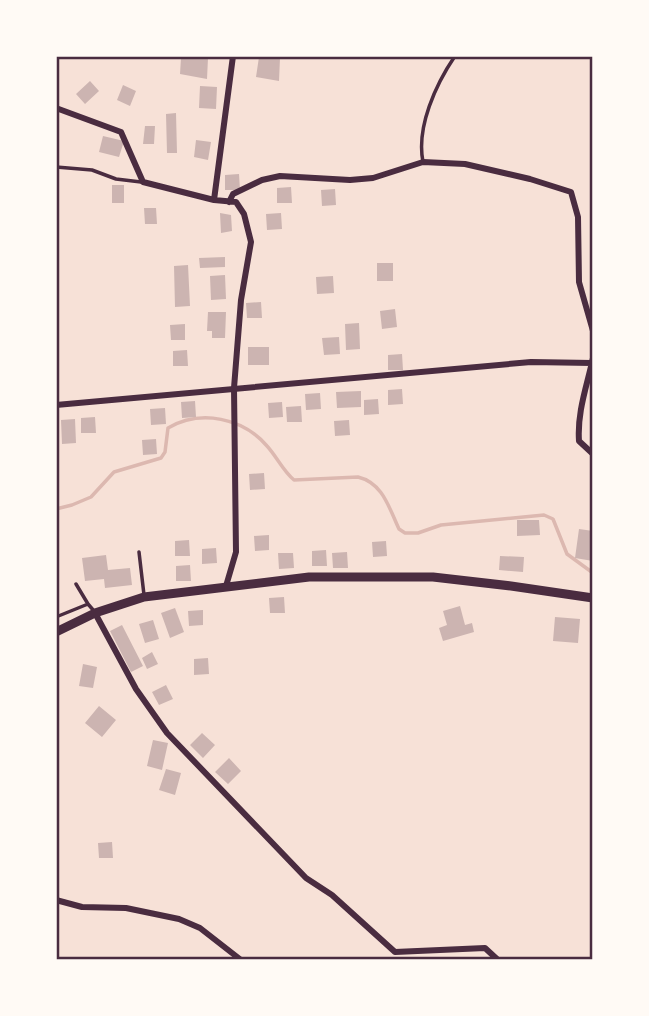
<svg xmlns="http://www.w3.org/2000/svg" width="649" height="1016" viewBox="0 0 649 1016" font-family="'Titillium Web',sans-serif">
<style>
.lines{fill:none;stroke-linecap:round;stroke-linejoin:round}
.stream{stroke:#dcb8b0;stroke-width:3.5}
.building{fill:#ccb4b1}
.service{stroke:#4a2c40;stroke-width:3.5}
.minor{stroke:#4a2c40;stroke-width:6}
.secondary{stroke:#4a2c40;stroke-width:9}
.neatline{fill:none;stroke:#4a2c40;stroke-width:2.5}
</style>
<rect width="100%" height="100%" fill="#f7e1d7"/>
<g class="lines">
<path class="stream" d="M56,509L72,505L91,497L114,472L161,458L165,452L168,428C201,409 243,418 267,446C277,457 283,471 294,480L358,477C383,483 389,508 399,529L405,533H418L441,525L544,515L553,519L567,554L593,573"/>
</g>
<path class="building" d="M259,57L280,58L279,81L256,77Z
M181,58H208L207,79L180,74Z
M90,81L99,91L85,104L76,94Z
M123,85L136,91L130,106L117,100Z
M200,86L217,87L216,109L199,108Z
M176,113L177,153H167L166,114Z
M145,126H155L154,144H143Z
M103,136L124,141L119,157L99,152Z
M196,140L211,142L208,160L194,157Z
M239,174L240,190H225V175Z
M112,185H124V203H112Z
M291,187L292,203H277V188Z
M335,189L336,205L322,206L321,190Z
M144,208H156L157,224H145Z
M220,213L231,215L232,231L221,233Z
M281,213L282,229L267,230L266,214Z
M225,257V267L200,268L199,258Z
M377,263H393V281H377Z
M188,265L190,306L175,307L174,266Z
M225,275L226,299L211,300L210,276Z
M333,276L334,293L317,294L316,277Z
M261,302L262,318H247L246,303Z
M395,309L397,327L382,329L380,311Z
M208,312H226L225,338H212V331H207Z
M359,323L360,349L346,350L345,324Z
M185,324V340H171L170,325Z
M339,337L340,354L324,355L322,338Z
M248,347H269V365H248Z
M187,350L188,366H173V351Z
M402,354L403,370H388V355Z
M402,389L403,404L388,405V390Z
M361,391V407L337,408L336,392Z
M320,393L321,409L306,410L305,394Z
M378,399L379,414L364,415V400Z
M195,401L196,417L182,418L181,402Z
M282,402L283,417L269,418L268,403Z
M301,406L302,422H287L286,407Z
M165,408L166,424L151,425L150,409Z
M95,417L96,433H81V418Z
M75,419L76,443L62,444L61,420Z
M349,420L350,435L335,436L334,421Z
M156,439L157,454L143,455L142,440Z
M264,473L265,489L250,490L249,474Z
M517,520H539L540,535L517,536Z
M579,529L593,531V561L575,558Z
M269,535V550L255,551L254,536Z
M189,540L190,556H175V541Z
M386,541L387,556L373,557L372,542Z
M216,548L217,563L202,564V549Z
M326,550L327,566H312V551Z
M347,552L348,568H333L332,553Z
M278,553H293L294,568L279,569Z
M106,555L108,570L130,568L132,585L105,588L104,579L85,581L82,558Z
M500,556L524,557L523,572L499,570Z
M190,565L191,581H176V566Z
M284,597L285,613H270L269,598Z
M460,606L465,625L472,623L474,632L443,641L439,628L447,625L443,611Z
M175,608L184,632L170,638L161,613Z
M203,610V625L189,626L188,611Z
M555,617L580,619L578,643L553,641Z
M153,620L159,639L145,643L139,624Z
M122,625L143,666L131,672L110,631Z
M152,652L158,664L147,669L142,658Z
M208,658L209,674L194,675V659Z
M83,664L97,667L93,688L79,686Z
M166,685L173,699L159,705L152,692Z
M99,706L116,720L102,737L85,723Z
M202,733L215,745L203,758L190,745Z
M153,740L168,743L162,770L147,766Z
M229,758L241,771L228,784L215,772Z
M166,769L181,773L175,795L159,790Z
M112,842L113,858H99L98,843Z"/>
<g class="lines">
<path class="service" d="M423,162C416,127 436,84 455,56
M56,167L92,170L116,179L141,182
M139,552L144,595
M76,584L88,604
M56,617L88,604L94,611"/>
<path class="minor" d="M56,108L121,132L143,182L214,200L236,202L244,214L251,242L241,300L234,388L236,552L226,586
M214,200L233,56
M229,202L233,194L262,180L280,176L350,180L373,178L423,162L465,164L530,179L571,192L578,217L579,282L593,331
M593,358C587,386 577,412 579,441L593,454
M56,405L531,362L592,363
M95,613L136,689L167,733L306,878L332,895L395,952L485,948L498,960
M56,900L82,907L126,908L179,919L200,928L241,960"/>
<path class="secondary" d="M56,632L95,613L144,597L309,577H433L511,586L593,598"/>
</g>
<rect width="649" height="1016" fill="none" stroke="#fffaf5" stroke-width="116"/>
<rect x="58" y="58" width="533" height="900" class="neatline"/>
</svg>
